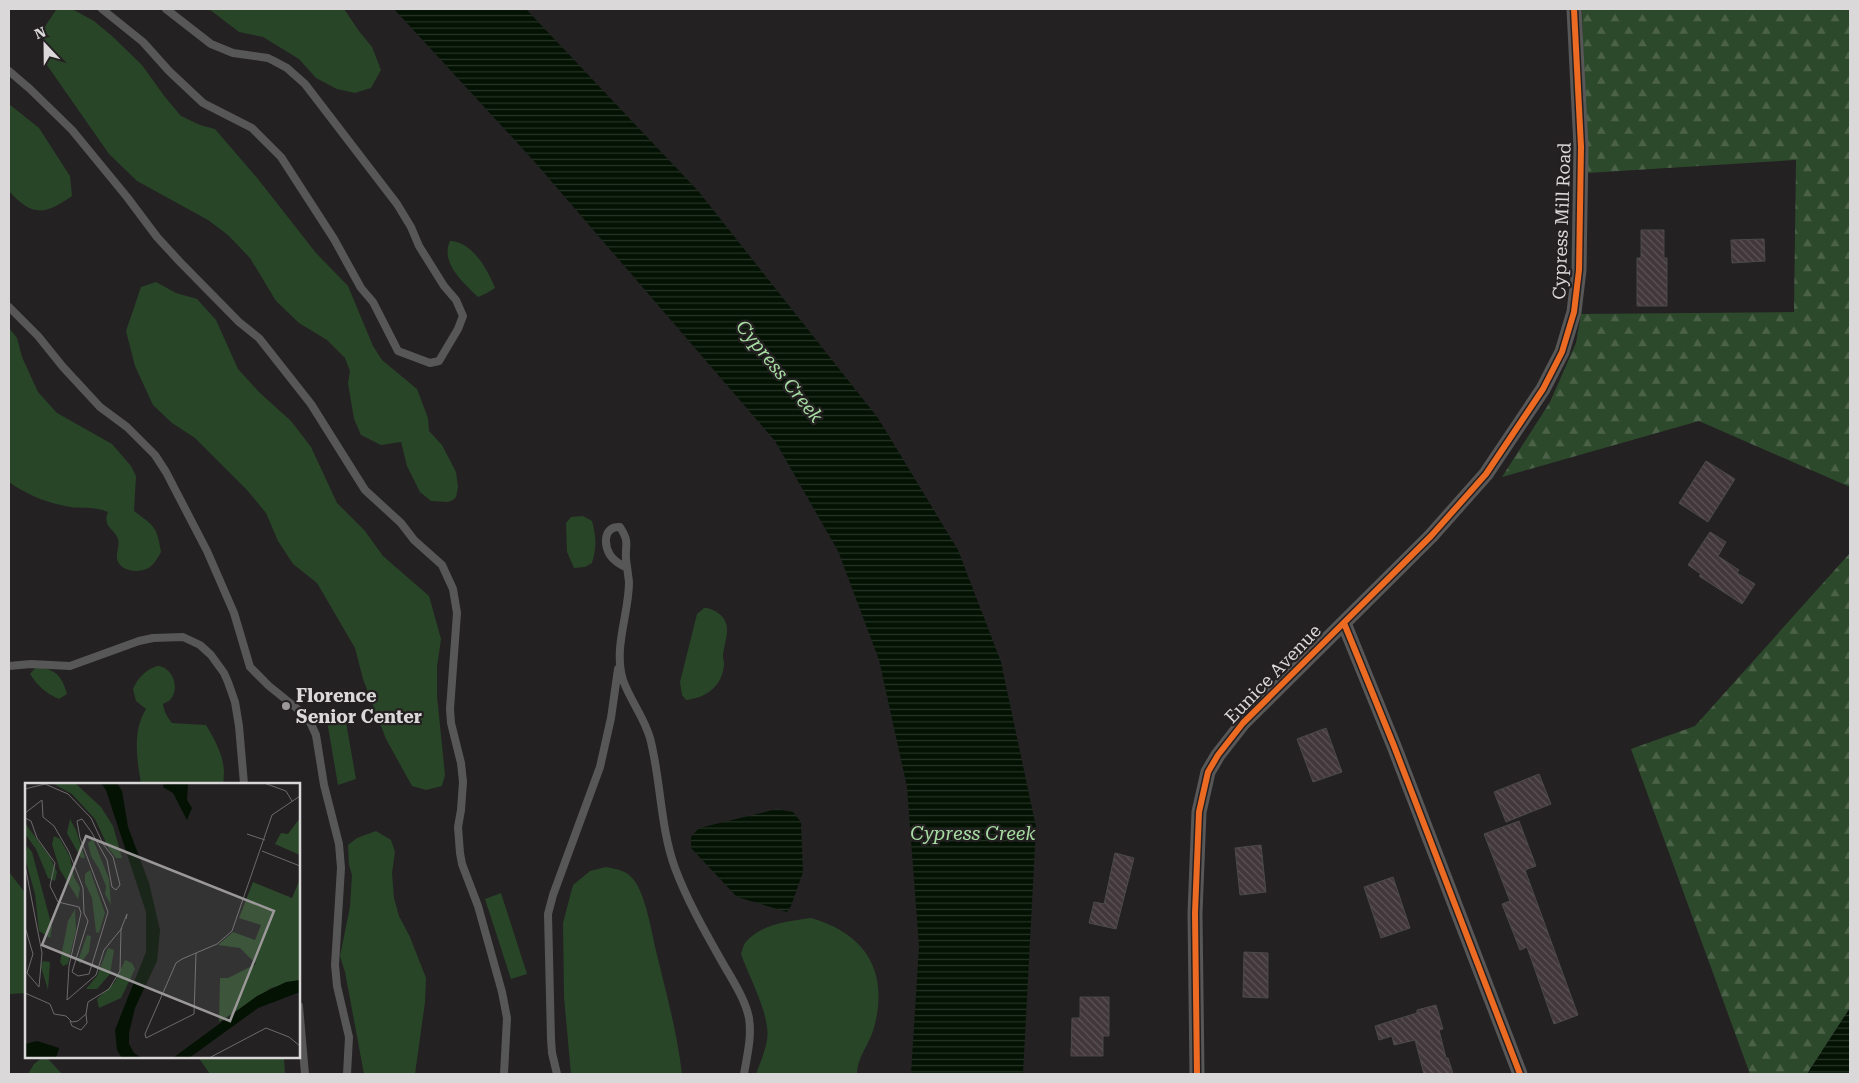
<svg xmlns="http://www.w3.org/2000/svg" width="1859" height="1083" viewBox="0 0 1859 1083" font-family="'Roboto Serif',serif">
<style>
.grass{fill:#294528}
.forest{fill:url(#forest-firs)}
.water{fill:url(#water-rules)}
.building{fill:url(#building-back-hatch);stroke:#4b494a}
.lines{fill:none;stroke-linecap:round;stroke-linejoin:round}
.lane{stroke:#585757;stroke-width:8}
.street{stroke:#585757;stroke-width:15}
.cycleway-casing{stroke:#242021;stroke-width:9}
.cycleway{stroke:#ed6a23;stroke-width:6}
.poi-dot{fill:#9b9899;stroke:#242021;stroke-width:2}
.labels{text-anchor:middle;stroke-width:4.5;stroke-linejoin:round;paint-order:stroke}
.street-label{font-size:18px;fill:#dbd8d9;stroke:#242021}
.poi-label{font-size:18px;font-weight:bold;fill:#dbd8d9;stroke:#242021;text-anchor:start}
.water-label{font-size:19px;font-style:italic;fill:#a6dda2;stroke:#242021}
.inset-road{fill:none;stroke:#6d6a6b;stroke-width:1}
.view{fill:#9b9899;fill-opacity:0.15;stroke:#9b9899;stroke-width:2.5}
.inset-edge{fill:none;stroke:#dbd8d9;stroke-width:2.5}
</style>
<defs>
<pattern id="forest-firs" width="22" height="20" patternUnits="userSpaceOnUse" patternTransform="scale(1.25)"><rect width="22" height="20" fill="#2d492b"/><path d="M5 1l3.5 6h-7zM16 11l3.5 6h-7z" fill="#4b6249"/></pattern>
<pattern id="water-rules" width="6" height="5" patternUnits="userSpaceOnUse" patternTransform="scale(1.25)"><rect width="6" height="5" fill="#031203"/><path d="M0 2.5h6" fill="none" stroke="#273427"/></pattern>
<pattern id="building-back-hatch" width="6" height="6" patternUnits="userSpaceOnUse" patternTransform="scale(1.25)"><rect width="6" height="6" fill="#42383c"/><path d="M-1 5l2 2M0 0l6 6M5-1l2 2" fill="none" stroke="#5d5458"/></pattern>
</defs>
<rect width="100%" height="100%" fill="#232122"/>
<path class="grass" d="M72,9L94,21L112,36L142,65L165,97L181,116L200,125L215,129L258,179L316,253L348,286L373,346L382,360L417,389L428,418L429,431L442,445L456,472L458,487L456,497L453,500L448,502L431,501L420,492L407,466L401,442L381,445L361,435L354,419L348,383L350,371L345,358L327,340L299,323L276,301L250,258L228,235L208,220L137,181L109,154L42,58L44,28L56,10Z
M209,9H344L359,31L372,47L381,70L371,88L355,93L337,89L316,78L299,59L263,37L239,32Z
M9,104L39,128L70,176L72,196C45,215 32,217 9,191Z
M450,241C472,241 488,270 495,288L487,293L478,297C463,282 440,263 450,241Z
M156,282L176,293L197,299L216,320L238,369L260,393L291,421L311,447L337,503L365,531L383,556L429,596L441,639L437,667V696L445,775L442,786L426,790L412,786L386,739L363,679L355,648L317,583L293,564L278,541L266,513L247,490L195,438L172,423L153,405L135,366L126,331L141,287Z
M9,328L17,338L22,357L38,392L57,413L112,444L131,466L136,476L134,511C154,526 157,526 161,552C158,557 155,563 150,567C140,574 120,572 117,559C116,552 120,546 118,539C114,528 102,527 108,512C95,506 83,509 70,507C47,503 27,495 9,482Z
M583,516L592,521C596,536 597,547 592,563L585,567L574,568L567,552L566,523L571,517Z
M704,608C710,608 714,610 718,613C734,624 724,641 723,656C723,658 724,661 724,664C723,686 706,698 686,700L682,695L680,682L697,614Z
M157,666C172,666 181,688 170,700C168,702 166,702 163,704C164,712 168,718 172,723L206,725C215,740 223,754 224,772C224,776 223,780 224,784H141C137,758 132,732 146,709L136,701L133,689C138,678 145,670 157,666Z
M36,667C56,669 62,676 67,694L59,699C45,693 38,686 30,674Z
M344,711L356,779L338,785L326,715Z
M376,831L391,840L395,852L392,873L394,898L399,916L410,937L426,978L425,1002L415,1074H364L345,972L340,956L350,907L352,875L349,865L348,845L357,838Z
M606,867C616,869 626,870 633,879C645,892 652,933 656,951C666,992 677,1032 682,1074H571L564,997L563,923L573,885L590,871Z
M9,872L26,894V993L9,994Z
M501,893L527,974L511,979L485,899Z
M811,918C868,934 890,975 873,1031C868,1046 857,1058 857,1074H756C760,1063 765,1052 767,1040C771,1016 749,977 741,954C742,951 743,946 745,943C760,924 789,921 811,918Z
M43,1057L48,1059L62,1074H28L34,1064Z
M198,1057H284L285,1074H210Z"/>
<path class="forest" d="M1582,9H1850V487L1699,421L1502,477L1550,402L1576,343L1581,314L1794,312L1796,160L1587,173Z
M1850,553V1008L1807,1074H1750L1631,749L1695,726Z"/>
<path class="water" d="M394,9H526L699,192L878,418L958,550L1001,662L1036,827L1023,1074H911L919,946L907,787L879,660L838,551L775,441L533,160Z
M777,809L793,812L801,822L803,872L791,906L787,912L737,897L691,848V837L699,828Z
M1850,1008V1074H1807Z"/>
<path class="building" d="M1641,230H1664V258H1667V306H1637V258H1641Z
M1764,239L1765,261L1732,263L1731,240Z
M1706,461L1735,479L1708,522L1679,503Z
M1710,532L1726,542L1718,556L1739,570L1737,573L1755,584L1742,604L1699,576L1701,574L1688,565Z
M1326,728L1342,772L1313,782L1297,739Z
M1539,774L1551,804L1506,822L1494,792Z
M1519,821L1536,866L1525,870L1578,1015L1554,1024L1527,947L1520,950L1502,904L1510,901L1484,834Z
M1261,845L1266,892L1240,895L1235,848Z
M1115,853L1134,858L1116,929L1089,923L1094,902L1104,904Z
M1393,877L1410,928L1381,938L1364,887Z
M1244,952L1268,953V998L1243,997Z
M1080,997H1109V1036H1103V1056H1071L1072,1018H1080Z
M1436,1005L1443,1029L1439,1030L1446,1058H1448L1453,1074H1424L1415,1040L1394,1045L1392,1036L1379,1040L1375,1026L1417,1013V1010Z"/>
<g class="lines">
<path class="lane" d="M102,9L143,42L169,71L203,103L252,128L281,157L334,239L361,288L373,302L398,351L430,363L439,361L458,329L463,316L456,300L444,286L419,246L411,227L397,204L305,84L287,68L274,61L268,58L233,53L211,44L166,9
M9,71L30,89L72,130L127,197L157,237L180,262L239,322L259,338L311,404L365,490L401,523L414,540L442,565L453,589L457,613L450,709L451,723L461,763L463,782L461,810L458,827L460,853L462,864L478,906L502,992L507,1018L504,1074
M9,307L38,336L63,367L100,407L127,427L155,455L166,472L207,551L234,613L250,667L269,686L305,715L311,724L316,735L324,785L339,844L341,868L335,965L337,986L349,1037L347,1074
M627,568C621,565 614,561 610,555C604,545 603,526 620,527C630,543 625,543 626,559C627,567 628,574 629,582C629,614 613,648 623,680C630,700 644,717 650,738C661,780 660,827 675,868C687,900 704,930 721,960C731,978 745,998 749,1018C752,1037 747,1056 744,1074
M9,666L31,664L70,666L139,641L153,638L183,637L200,645L211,655L224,673L228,682L235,702L239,726L244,784
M299,1006L305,1074
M557,1074L552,1053L551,1039L548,914L553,895L600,767L611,718L618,669"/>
<path class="street" d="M1344,623L1394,746L1520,1074
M1197,1074L1195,913L1199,812L1208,772L1218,755L1243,723L1431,536L1486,474L1543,389L1562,352L1574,312L1579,270L1581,147L1574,9"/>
<defs>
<path id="cycleway" d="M1344,623L1394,746L1520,1074
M1197,1074L1195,913L1199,812L1208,772L1218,755L1243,723L1431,536L1486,474L1543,389L1562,352L1574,312L1579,270L1581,147L1574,9"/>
</defs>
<use href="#cycleway" class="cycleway-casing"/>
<use href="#cycleway" class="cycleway"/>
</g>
<circle class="poi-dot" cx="286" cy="706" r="5"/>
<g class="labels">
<g class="street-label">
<text transform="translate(1562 221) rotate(-88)" y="6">Cypress Mill Road</text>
<text transform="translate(1273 674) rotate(-46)" y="6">Eunice Avenue</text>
</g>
<g class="poi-label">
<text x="296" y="702">Florence<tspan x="296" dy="21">Senior Center</tspan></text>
</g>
<g class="water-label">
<text transform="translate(780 371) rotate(51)" y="7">Cypress Creek</text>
<text x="973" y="840">Cypress Creek</text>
</g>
</g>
<g transform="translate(25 783)">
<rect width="275" height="275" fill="#232122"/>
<path d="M27,0H50L76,24L88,43L97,75H91L84,66L70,36L47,11ZM45,36L51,47L60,75H56L42,50ZM0,40L25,74L32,89L30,98L23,95L11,66L0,51ZM29,53L35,56L45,74L49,94L55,105L53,116L35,87L27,61ZM68,56L84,96L86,122L80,111L81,103L74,86L66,73L63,60ZM2,63L7,69L27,144L25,155L14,148L10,111L0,75ZM65,87L80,130L74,150L71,149L67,115L60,100V91ZM50,126L51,147L43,181L38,183L35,179L43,138ZM62,152L66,153L64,169L55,181L53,178ZM83,165L89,167L85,191L72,206H61L72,193ZM100,177L107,180L110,186L96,215L74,225L72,216L90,199ZM18,178L25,179L23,207L16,184Z" fill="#294528"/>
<path d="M275,35V72L250,61L256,50L263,51ZM275,96V197L246,205L194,239L195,195H203L231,181L215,165L193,162L208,149L230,157L236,142L214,135L228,99L267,115Z" fill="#2d492b"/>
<path d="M76,0H92L97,8L103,44L124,100L135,147L132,178L110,225L104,250V261L109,270L117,275H97L92,267L90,247L121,169V129L81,7ZM139,0H163L162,17L167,25L162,37L148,10L138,4ZM275,197V209L233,225L164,275H148L232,213L261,199ZM12,258L34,265L31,275L1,274L0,261Z" fill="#031203"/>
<path class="inset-road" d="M239,0L261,8L267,18M0,6L20,1L43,11L66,35L78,61L88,74L95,102L91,107L87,104L82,77L67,50L57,36L52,38L55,55L83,129L64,191L53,193L47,189L63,138L59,130L58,105L44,69L29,43L18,34L17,17L0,30M0,35L6,38L12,55L30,80L25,103L33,119L54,124L56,130L44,183L42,217L71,192L79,167L97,145M222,51L240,57M237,68L275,83M0,82L17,170L14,204L2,190L8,171L0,144M171,170L169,231L121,255L120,251L151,180L157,176L192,161L207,148L247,32L275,13M0,210L25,221L29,231L41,233L47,239L53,238L61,231L63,219L84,206L95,188L96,146L102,131L101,136M45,238L47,243L56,247L62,240L61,231M184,275L241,245L264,254L275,263"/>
<path class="view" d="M61,53L249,128L205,238L17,162Z"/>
<rect width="275" height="275" class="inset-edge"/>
</g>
<rect width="1859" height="1083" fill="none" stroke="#dbd8d9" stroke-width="20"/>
<g transform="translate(45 45) rotate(338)" stroke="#242021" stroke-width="4" paint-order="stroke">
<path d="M0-4L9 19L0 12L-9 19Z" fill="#dbd8d9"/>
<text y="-8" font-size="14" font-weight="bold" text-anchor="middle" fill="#dbd8d9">N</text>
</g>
</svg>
